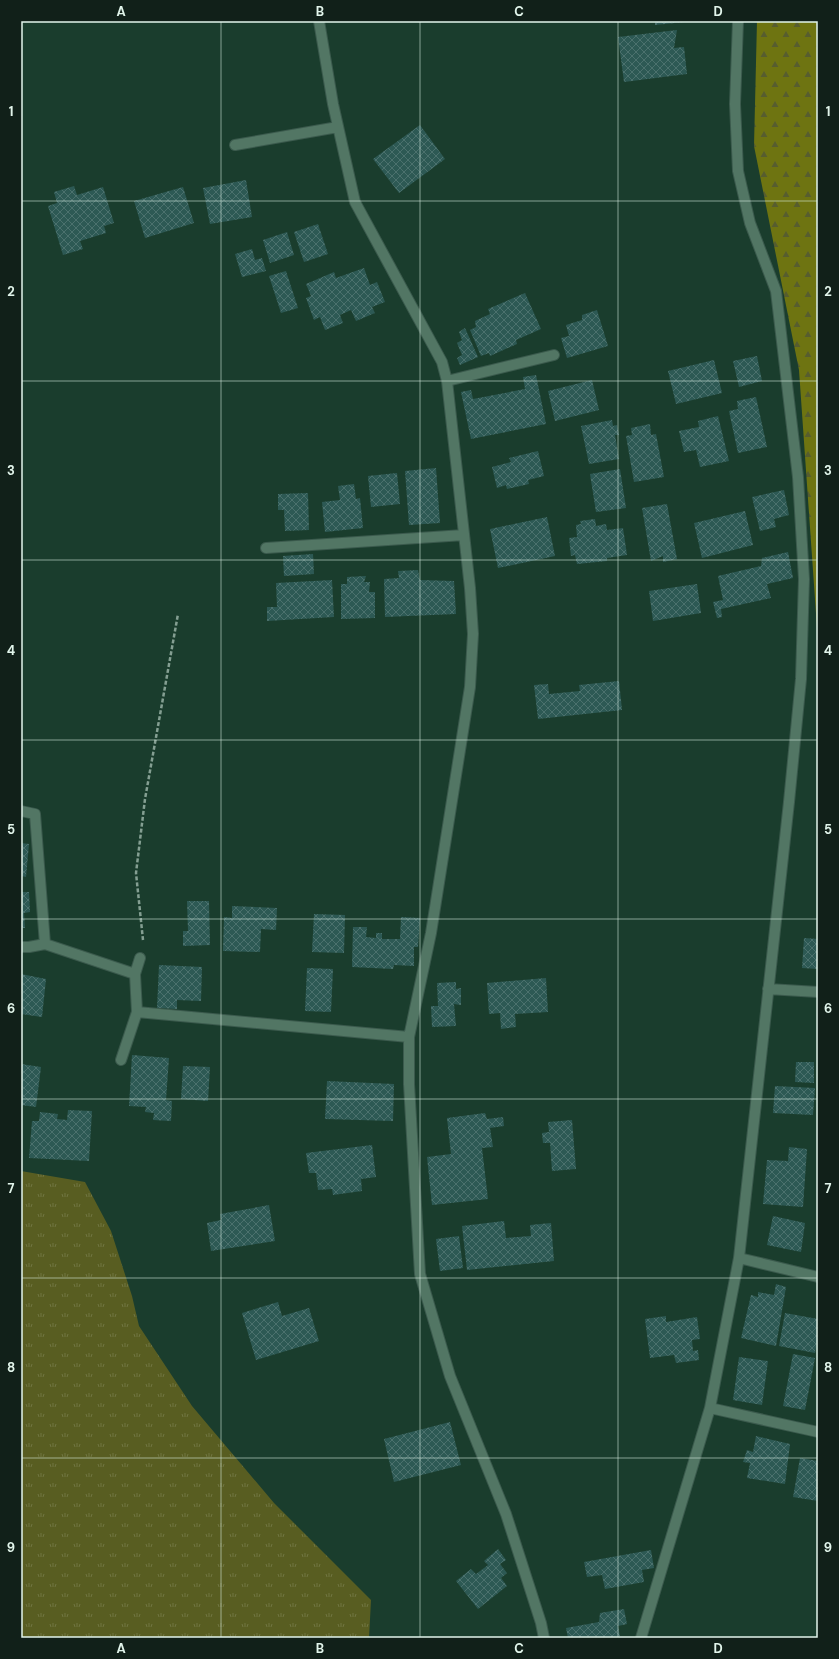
<svg xmlns="http://www.w3.org/2000/svg" width="839" height="1659" viewBox="0 0 839 1659" font-family="'DM Sans',sans-serif">
<style>
.grass{fill:url(#grass-tufts)}
.forest{fill:url(#forest-firs)}
.building{fill:url(#building-cross-hatch)}
.lines{fill:none;stroke-linecap:round;stroke-linejoin:round}
.minor-casing{stroke:#3b5a4d;stroke-width:12}
.path{stroke:#849f92;stroke-width:2.5;stroke-dasharray:4 2;stroke-linecap:butt}
.minor{stroke:#527664;stroke-width:10}
.grid{fill:none;stroke:#e2f5eb;stroke-width:1;stroke-opacity:0.55}
.neatline{fill:none;stroke:#e2f5eb;stroke-width:1.5}
.grid-label{font-size:13px;text-anchor:middle;font-weight:bold;fill:#e2f5eb}
</style>
<defs>
<pattern id="grass-tufts" width="24" height="20" patternUnits="userSpaceOnUse"><rect width="24" height="20" fill="#585d21"/><path d="M3 7l-1-3M5 7V3M7 7l1-3M15 17l-1-3M17 17v-4M19 17l1-3" fill="none" stroke="#707541"/></pattern>
<pattern id="forest-firs" width="22" height="20" patternUnits="userSpaceOnUse"><rect width="22" height="20" fill="#6e7411"/><path d="M5 1l3.5 6h-7zM16 11l3.5 6h-7z" fill="#575d2e"/></pattern>
<pattern id="building-cross-hatch" width="8" height="8" patternUnits="userSpaceOnUse"><rect width="8" height="8" fill="#2d5954"/><path d="M0 0l8 8M0 8l8-8" fill="none" stroke="#4b716d"/></pattern>
</defs>
<rect width="100%" height="100%" fill="#1a3d2d"/>
<path class="grass" d="M21,1171L85,1182L111,1231L132,1296L139,1326L192,1406L274,1503L371,1600L369,1638H21Z"/>
<path class="forest" d="M757,21H818V642L799,370L754,146Z"/>
<path class="building" d="M655,21H685V22L655,25Z
M677,30L674,48L684,47L687,74L624,82L618,37Z
M420,125L445,159L399,193L373,159Z
M246,180L252,217L210,224L203,188Z
M74,186L77,195L103,187L114,223L104,226L106,233L80,241L83,249L63,255L48,206L57,203L54,192Z
M183,187L194,223L145,238L134,201Z
M318,224L328,254L304,262L294,232Z
M287,232L294,255L270,263L263,240Z
M252,249L255,260L262,258L266,271L242,277L235,254Z
M364,268L370,285L377,282L385,302L372,307L375,313L356,321L351,310L340,315L343,323L325,330L320,317L314,320L306,298L311,296L306,284L334,272L336,278Z
M286,271L298,308L281,313L269,276Z
M525,293L541,329L516,340L517,344L490,356L489,353L481,356L470,330L476,327L475,321L490,314L488,309Z
M597,310L608,346L567,358L561,338L569,336L566,325L582,320V315Z
M465,328L478,357L460,365L457,358L462,355L457,343L462,340L459,332Z
M757,356L762,381L739,387L733,361Z
M714,360L722,393L676,404L668,371Z
M536,375L546,424L471,439L461,392L471,390L473,399L525,389L523,377Z
M592,380L599,410L555,421L548,391Z
M756,397L767,447L738,453L729,411L738,409L737,401Z
M718,416L729,461L700,467L696,450L684,452L679,431L699,427L698,421Z
M612,420L613,426L617,425L619,435H615L619,459L589,464L581,426Z
M650,424L651,435L656,434L664,477L634,482L626,436L632,435L631,428Z
M538,451L544,476L528,480L529,484L507,489L506,485L497,488L492,467L511,462L509,458Z
M436,468L440,523L409,525L405,471Z
M620,469L626,508L596,512L590,474Z
M397,473L400,504L371,507L368,476Z
M354,484L356,499L360,498L363,528L325,532L322,502L340,500L338,486Z
M784,490L789,515L774,519L776,527L760,531L752,497Z
M308,493L309,530L285,531L284,510H278V494Z
M667,504L677,559L663,562V556L651,561L642,508Z
M745,511L753,545L702,558L694,523Z
M547,517L555,556L498,568L490,529Z
M595,519L596,526L606,524L607,530L623,528L627,555L607,558V561L577,564L575,555L571,556L569,538L577,537L576,525L581,524L580,521Z
M788,552L793,578L767,584L771,598L721,609L722,617L717,618L713,602L723,600L718,576L761,566L762,558Z
M313,554L314,574L284,576L283,556Z
M418,570L420,580L454,581L456,614L385,617L384,579L399,578L398,571Z
M366,576L364,582H370L369,592H375V618L341,619V584H347V577Z
M332,580L334,617L267,621V607H277L276,583Z
M697,584L701,613L653,621L649,591Z
M619,681L622,710L538,719L534,685L548,684L549,694L580,691L579,685Z
M21,843L29,844L26,877L21,876Z
M21,892H29L30,912L24,913L25,928H21Z
M187,901H209L210,945L183,946V931H188Z
M232,906L277,908L276,930L261,929L260,952L223,951L224,917L232,918Z
M314,914L345,915L344,953L312,952Z
M401,917L420,918L418,947H414V966L394,965L393,969L352,967L353,927H367L366,937L376,938V933H382V939H400Z
M804,938L818,939V969L802,968Z
M159,965L202,967L201,1001L177,1000V1009L157,1008Z
M307,968L333,969L331,1012L305,1011Z
M21,974L46,979L42,1017L21,1014Z
M546,978L548,1012L515,1014L516,1027L501,1029L500,1013L489,1014L487,983Z
M456,982V989L461,988V1005L454,1004L456,1026L432,1027L431,1006H438L437,983Z
M132,1055L169,1058L166,1100L172,1101L171,1121L153,1120L154,1113L145,1112L146,1107L129,1106Z
M796,1062H814V1083L795,1082Z
M21,1064L41,1067L36,1107L21,1105Z
M183,1066L210,1067L208,1101L181,1099Z
M327,1081L394,1084L393,1121L325,1119Z
M775,1086L815,1088L813,1115L773,1113Z
M68,1110L92,1111L89,1161L29,1158L32,1121H39L40,1112L58,1114L57,1119L67,1120Z
M485,1113L487,1119L503,1117L504,1126L490,1128L493,1147L482,1148L488,1199L432,1205L427,1157L451,1154L447,1118Z
M572,1120L576,1169L552,1171L550,1143H543L542,1133L549,1132L548,1122Z
M372,1145L376,1177L361,1179L362,1191L333,1195L332,1189L318,1190L316,1173H309L306,1153Z
M789,1147L807,1149L803,1207L763,1204L767,1160L788,1161Z
M269,1205L275,1241L211,1251L207,1223L221,1220L220,1214Z
M773,1216L805,1223L801,1252L767,1245Z
M504,1221L506,1238L531,1236L530,1225L551,1223L554,1261L467,1270L462,1226Z
M459,1236L463,1268L440,1271L436,1239Z
M776,1284L786,1287L776,1346L741,1338L751,1295L758,1297V1292L774,1295Z
M278,1302L282,1316L309,1308L319,1341L256,1360L242,1313Z
M785,1313L818,1319V1335L815,1353L779,1346Z
M666,1316V1322L697,1317L700,1339L692,1340L693,1351L698,1350L699,1360L676,1363L674,1355L650,1358L645,1319Z
M793,1354L815,1358L805,1410L783,1406Z
M739,1357L768,1361L762,1405L733,1400Z
M450,1422L461,1465L394,1482L384,1439Z
M756,1436L790,1444L785,1484L747,1478L750,1463L743,1462L747,1450L753,1452Z
M800,1458L818,1461V1501L793,1497Z
M498,1549L506,1560L500,1564L507,1573L501,1578L507,1586L478,1609L456,1581L471,1569L476,1574L488,1565L484,1561Z
M651,1550L654,1568L642,1570L644,1582L605,1589L602,1575L587,1577L584,1562Z
M624,1609L627,1624L618,1626L620,1636L612,1638H568L566,1628L599,1622L600,1613Z"/>
<g class="lines">
<defs>
<path id="minor" d="M319,21L333,104L355,202L442,362L447,381L470,588L473,634L470,687L431,933L409,1037V1084L420,1274L450,1376L506,1514L541,1623L544,1638
M235,145L338,127
M447,381L554,355
M266,548L464,535
M21,811L35,814L45,944
M21,947H29L45,944L135,974
M768,989L818,992
M137,1012L409,1037
M121,1060L137,1012L135,974L140,958
M739,1258L818,1277
M710,1408L818,1432
M641,1638L710,1408L739,1258L789,802L801,679L804,579L798,477L776,291L750,223L738,171L735,104L738,21"/>
</defs>
<use href="#minor" class="minor-casing"/>
<path class="path" d="M143,940L136,873L145,799L178,614"/>
<use href="#minor" class="minor"/>
</g>
<path class="grid" d="M221,21V1638M420,21V1638M618,21V1638M21,201H818M21,381H818M21,560H818M21,740H818M21,919H818M21,1099H818M21,1278H818M21,1458H818"/>
<rect width="839" height="1659" fill="none" stroke="#112019" stroke-width="44"/>
<rect x="22" y="22" width="795" height="1615" class="neatline"/>
<g class="grid-label">
<text x="121" y="16">A</text>
<text x="320" y="16">B</text>
<text x="519" y="16">C</text>
<text x="718" y="16">D</text>
<text x="11" y="116">1</text>
<text x="828" y="116">1</text>
<text x="11" y="296">2</text>
<text x="828" y="296">2</text>
<text x="11" y="475">3</text>
<text x="828" y="475">3</text>
<text x="11" y="655">4</text>
<text x="828" y="655">4</text>
<text x="11" y="834">5</text>
<text x="828" y="834">5</text>
<text x="11" y="1013">6</text>
<text x="828" y="1013">6</text>
<text x="11" y="1193">7</text>
<text x="828" y="1193">7</text>
<text x="11" y="1372">8</text>
<text x="828" y="1372">8</text>
<text x="11" y="1552">9</text>
<text x="828" y="1552">9</text>
<text x="121" y="1653">A</text>
<text x="320" y="1653">B</text>
<text x="519" y="1653">C</text>
<text x="718" y="1653">D</text>
</g>
</svg>
